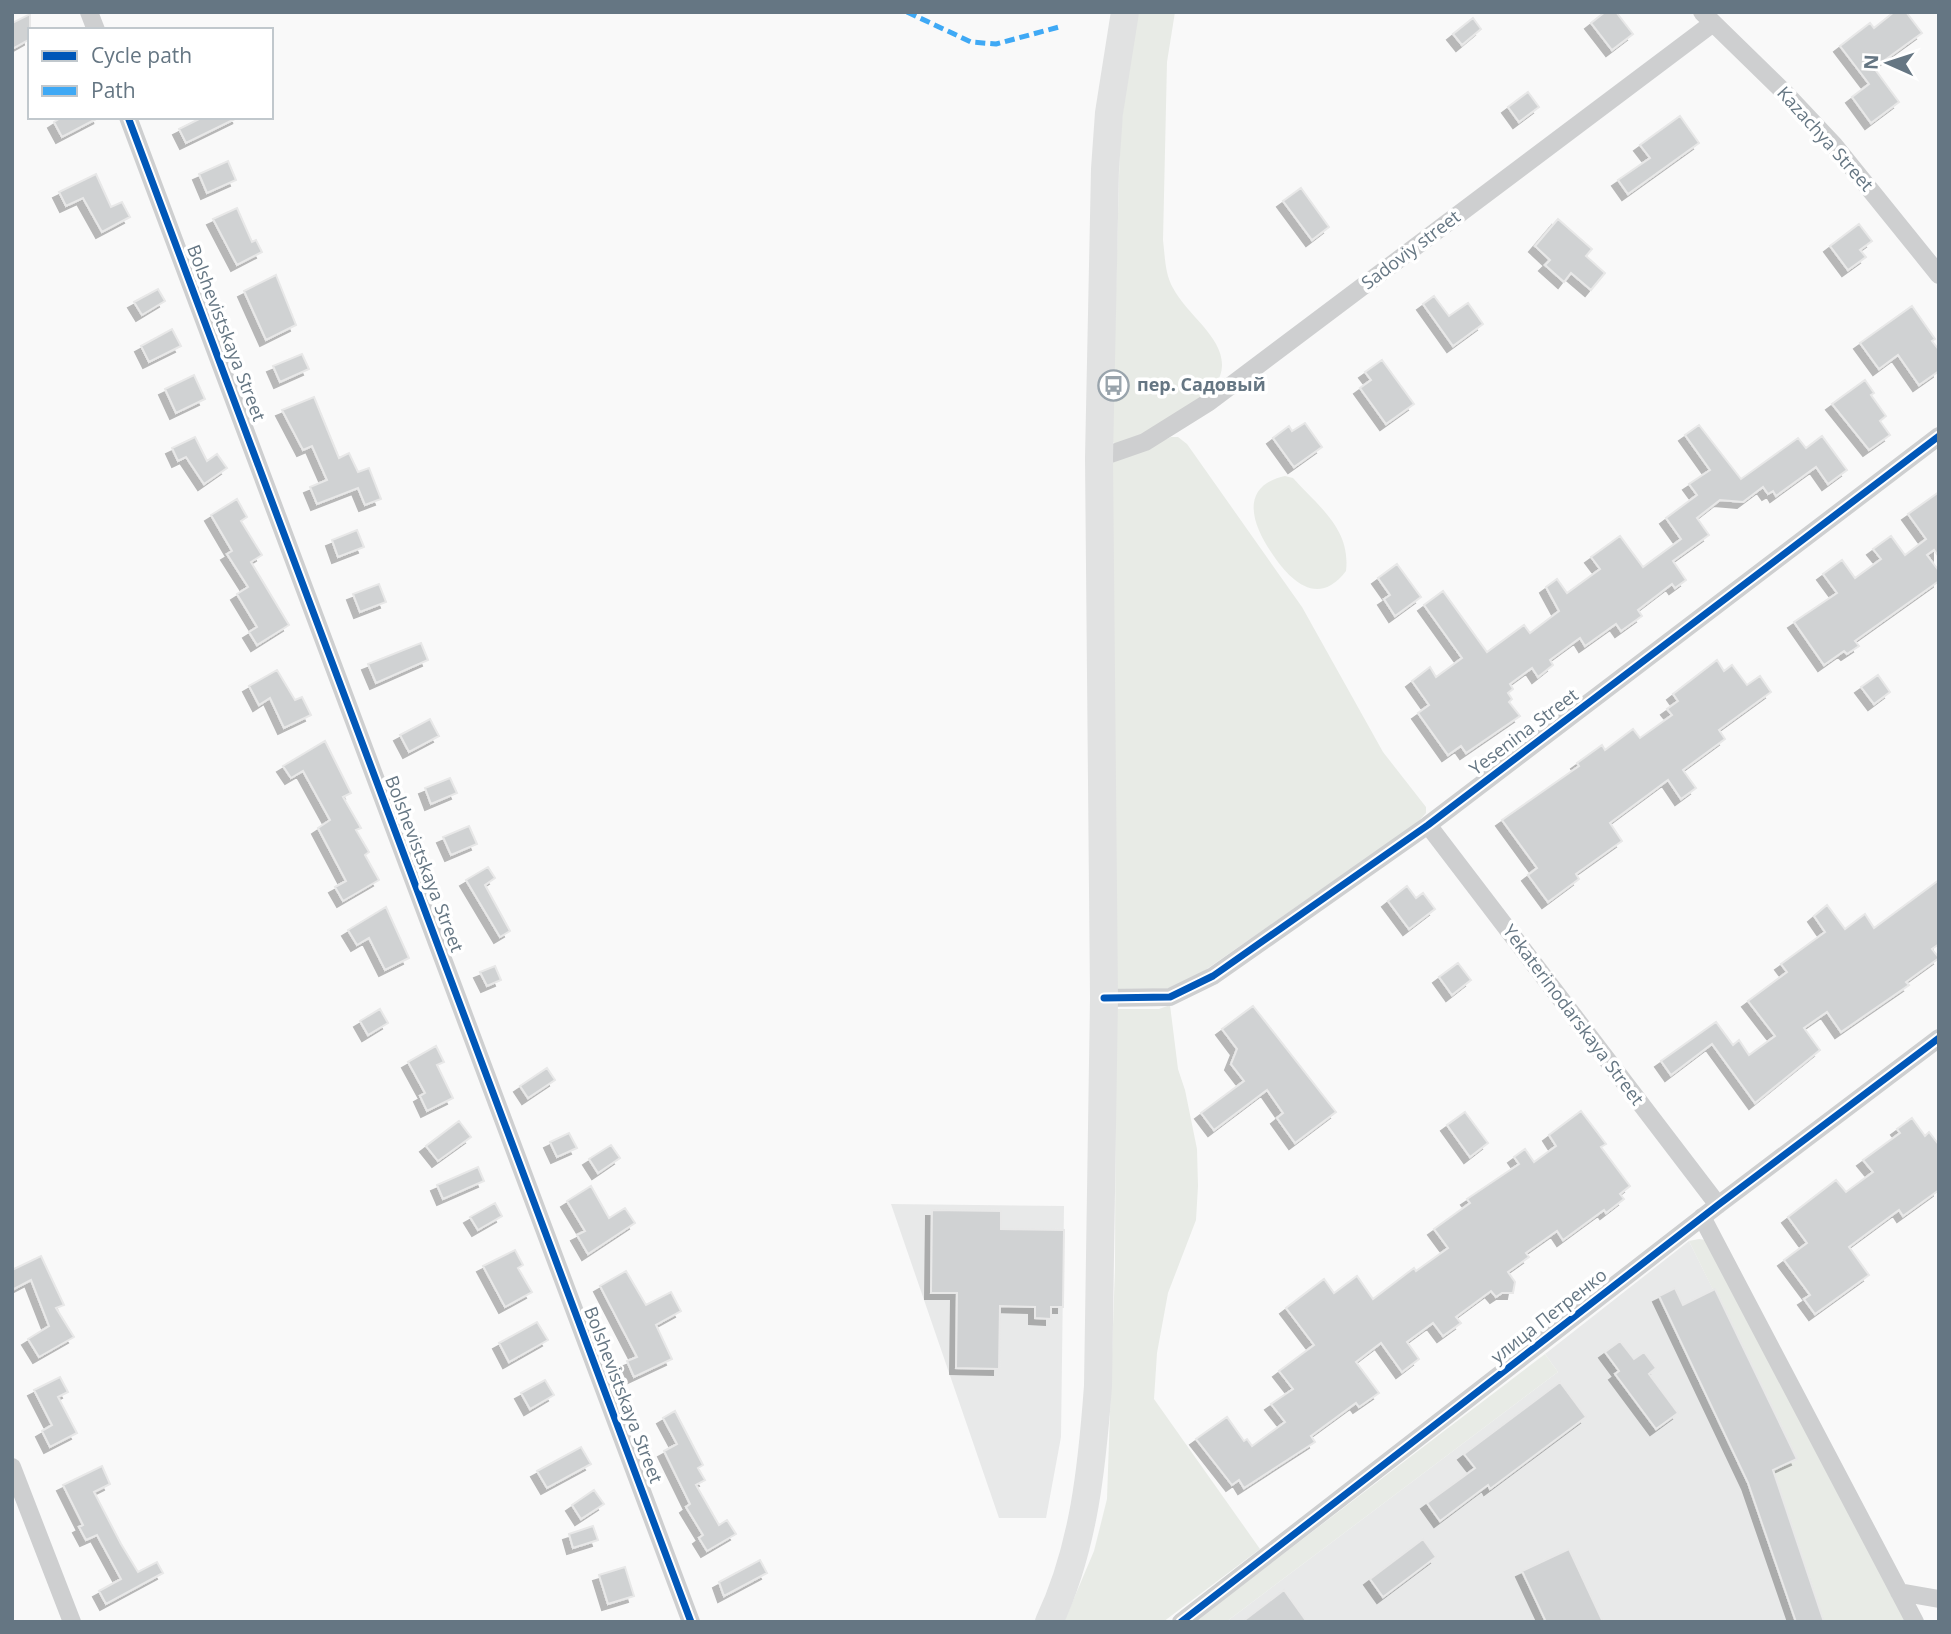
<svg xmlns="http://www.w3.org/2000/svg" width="1951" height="1634" viewBox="0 0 1951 1634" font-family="'Open Sans',sans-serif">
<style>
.built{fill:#e8e9e9}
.green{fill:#e8ebe6}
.building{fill:#d0d2d3;stroke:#e8e8e8;stroke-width:2;filter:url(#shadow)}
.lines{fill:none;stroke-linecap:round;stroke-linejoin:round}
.minor{stroke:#cecfd0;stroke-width:18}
.primary{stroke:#e1e2e2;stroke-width:28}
.quiet{stroke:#3fa9f5;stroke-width:5;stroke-dasharray:10 5;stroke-linecap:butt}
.cycleway-casing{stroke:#fff;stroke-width:11}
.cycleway{stroke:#0057b8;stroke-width:7}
.labels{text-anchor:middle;stroke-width:7;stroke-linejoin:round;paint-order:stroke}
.street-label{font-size:18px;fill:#657683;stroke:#fff}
.poi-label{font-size:18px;font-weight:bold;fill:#657683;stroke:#fff;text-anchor:start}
</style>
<defs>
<filter id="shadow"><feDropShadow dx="-6" dy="6" stdDeviation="0" flood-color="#0004"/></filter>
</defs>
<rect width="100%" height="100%" fill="#f9f9f9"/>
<path class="built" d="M891,1204L1064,1206L1061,1437L1046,1518H999Z
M1689,1241L1797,1459L1773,1471L1824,1622H1226L1558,1372L1545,1354Z"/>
<path class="green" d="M1139,12H1175L1167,62L1163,240C1165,257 1165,274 1173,288C1190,321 1243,348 1213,389L1142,437L1119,445L1112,442L1120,139L1130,47Z
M1171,437H1178L1187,444L1302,607L1383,752L1426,807V813L1417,823L1201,973L1174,988L1117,989L1112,463Z
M1285,476L1293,478C1319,507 1351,529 1346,571C1318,608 1290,581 1271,552C1252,524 1239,486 1285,476Z
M1170,1005L1178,1069L1185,1090L1197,1149L1198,1186L1196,1220L1168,1293L1157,1353L1154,1399L1260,1549L1163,1622H1064L1094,1551L1107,1499L1115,1268L1116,1009H1159Z
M1699,1239L1706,1240L1907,1622H1824L1773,1470L1796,1459L1689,1241Z
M1545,1354L1558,1372L1226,1622H1194Z"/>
<path class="building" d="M1605,12H1616L1633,34L1612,50L1591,23Z
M1894,12H1906L1922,33L1874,68L1899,102L1871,123L1852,97L1869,84L1840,46L1870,23L1874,28Z
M30,14V39L12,49V23Z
M1473,18L1481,29L1462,45L1453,34Z
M1528,92L1539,107L1519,122L1508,107Z
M1680,116L1699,143L1628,194L1618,180L1650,158L1640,145Z
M62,117H100L62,137L54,122Z
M203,117H239L186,143L179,129Z
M228,161L236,180L207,193L199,174Z
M96,174L111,207L122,202L130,217L102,232L83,198L66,206L59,192Z
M1301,188L1329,227L1312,240L1283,201Z
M237,208L252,242L256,240L262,252L237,265L213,219Z
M1558,219L1592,249L1586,256L1605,273L1591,290L1571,273L1564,282L1545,265L1550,260L1535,246Z
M1859,224L1872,241L1860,250L1866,257L1848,270L1830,246Z
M276,275L296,325L266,340L244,291Z
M158,289L165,301L142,315L134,302Z
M1434,296L1449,316L1468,303L1483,324L1453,346L1423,304Z
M1912,306L1935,339L1932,341L1939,350V371L1919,385L1898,355L1879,369L1860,343Z
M172,329L181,346L149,362L141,346Z
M302,354L309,369L280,382L273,366Z
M1382,360L1414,404L1386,424L1360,388L1371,380L1365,372Z
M194,375L205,399L176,413L165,389Z
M1865,380L1874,393L1871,395L1886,416L1880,421L1890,435L1869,450L1832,404Z
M314,397L339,458L349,453L358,472L369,468L381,499L365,505L358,488L317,504L310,487L327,480L312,446L303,450L282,410Z
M1305,423L1322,447L1294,467L1273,438L1289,426L1292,431Z
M1699,425L1741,479L1798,438L1806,448L1822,436L1847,470L1828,484L1816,467L1776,496L1773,491L1768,494L1763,487L1743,502L1720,500L1697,518L1709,535L1673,561L1686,580L1675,588L1672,584L1638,610L1642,616L1621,631L1616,624L1585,646L1580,638L1550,660L1553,665L1538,677L1532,668L1510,684L1513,689L1508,693L1512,699L1509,702L1520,716L1466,753L1461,746L1448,755L1418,713L1429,705L1412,681L1430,667L1436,677L1462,658L1424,605L1443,591L1487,652L1524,625L1530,633L1559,611L1546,587L1557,579L1567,593L1600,569L1591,557L1620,536L1643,567L1681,539L1666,518L1697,495L1689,484L1710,470L1685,435Z
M195,437L207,461L217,454L227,468L204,484L186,457L178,461L172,448Z
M1939,492V557L1934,550L1927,555L1939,571V581L1855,641L1859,646L1847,654L1844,651L1824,665L1794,622L1837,593L1823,574L1842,560L1855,578L1881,559L1873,549L1891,536L1905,555L1926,539L1908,514Z
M237,499L247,517L241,521L262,555L251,562L289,625L257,645L249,632L257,627L237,594L248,587L227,554L232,551L211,515Z
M357,530L364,547L338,557L332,540Z
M1397,564L1421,597L1395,616L1384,599L1390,595L1378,578Z
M379,584L386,602L360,612L353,594Z
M421,643L428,660L376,683L368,664Z
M1717,660L1724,671L1732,665L1747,685L1760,676L1771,692L1719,730L1725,739L1683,770L1696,788L1681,799L1668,780L1610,823L1622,841L1576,874L1579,879L1548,902L1528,875L1537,868L1502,820L1579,766L1577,763L1602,745L1605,750L1633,729L1640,738L1672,715L1667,709L1678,701L1673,694Z
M277,670L295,700L302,697L311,715L284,728L270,698L259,705L249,686Z
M1878,675L1890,692L1874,704L1861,687Z
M430,719L439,736L409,752L400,735Z
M325,741L351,793L343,797L361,828L356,830L369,852L365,855L379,880L343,901L335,887L346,881L318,828L330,820L303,771L291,778L283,766Z
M450,778L457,793L431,804L425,788Z
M469,826L477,844L451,855L443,837Z
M488,867L495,878L485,885L510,931L500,937L466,880Z
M1939,880V944L1932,949L1939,958L1906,982L1909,985L1841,1032L1827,1012L1804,1028L1820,1050L1755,1103L1712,1044L1671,1075L1661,1061L1716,1022L1733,1045L1739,1040L1749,1055L1775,1036L1748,1001L1787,972L1781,964L1825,932L1814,916L1827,905L1845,929L1865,914L1874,928Z
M1407,886L1416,898L1423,893L1435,909L1409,929L1388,901Z
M386,907L409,958L385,970L369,938L357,945L348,930Z
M1458,963L1471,980L1452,995L1439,977Z
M495,966L501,980L487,986L480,972Z
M1253,1006L1336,1112L1295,1143L1277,1118L1283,1113L1267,1090L1214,1130L1201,1113L1244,1081L1231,1064L1237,1049L1222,1029Z
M380,1009L388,1023L368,1035L360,1021Z
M436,1046L444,1062L437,1065L453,1098L427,1111L420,1096L425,1093L408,1062Z
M547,1068L555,1080L528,1098L520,1086Z
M1581,1111L1606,1144L1601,1147L1630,1186L1620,1194L1624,1199L1606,1213L1604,1210L1563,1240L1557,1231L1526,1253L1529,1257L1508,1272L1515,1282L1513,1293H1502L1496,1297L1491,1291L1456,1317L1461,1323L1443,1336L1433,1323L1407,1342L1419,1359L1402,1372L1381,1343L1356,1362L1379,1393L1359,1407L1356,1403L1311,1436L1315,1442L1244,1488L1239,1480L1232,1485L1196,1439L1227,1417L1244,1441L1247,1439L1252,1446L1285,1422L1271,1404L1293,1389L1279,1371L1314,1345L1286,1308L1324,1279L1334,1293L1357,1276L1373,1299L1414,1268L1416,1271L1448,1248L1434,1229L1470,1203L1467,1199L1519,1164L1514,1157L1525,1149L1534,1162L1556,1146L1549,1135Z
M1465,1112L1488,1143L1470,1157L1447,1125Z
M1912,1118L1925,1136L1929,1132L1939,1145V1190L1903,1216L1899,1210L1849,1247L1869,1275L1815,1314L1804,1299L1810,1295L1784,1260L1807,1243L1788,1217L1836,1180L1846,1192L1873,1172L1863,1160L1900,1133L1897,1129Z
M459,1121L471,1137L438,1161L426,1146Z
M569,1133L577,1148L557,1157L550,1142Z
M611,1145L620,1158L598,1173L589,1159Z
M478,1167L484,1181L443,1199L437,1185Z
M591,1186L609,1218L625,1208L635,1223L588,1254L577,1235L585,1231L567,1201Z
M495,1203L502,1216L478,1230L470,1217Z
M932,1210L1001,1211V1229L1064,1230L1063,1307H1051V1319L1035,1318V1307L1000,1306L999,1369L956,1368L957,1293H931Z
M515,1250L523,1265L518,1268L532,1292L505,1307L483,1266Z
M41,1256L64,1305L56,1308L74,1337L39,1357L28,1339L49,1326L31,1280L12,1290V1270Z
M626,1271L646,1305L671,1292L681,1311L656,1325L672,1359L634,1377L627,1361L637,1357L600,1286Z
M1675,1288L1683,1305L1715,1289L1797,1459L1773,1470L1824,1622H1796L1748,1483L1659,1296Z
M537,1322L548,1340L509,1362L499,1343Z
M1620,1341L1634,1359L1644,1352L1656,1368L1649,1374L1678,1413L1656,1429L1615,1374L1619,1371L1605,1352Z
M60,1377L68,1392L58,1397L77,1433L50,1447L42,1431L52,1425L34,1390Z
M545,1380L554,1395L530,1409L521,1393Z
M1560,1382L1586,1417L1490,1489L1488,1485L1440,1521L1427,1503L1475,1468L1464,1454Z
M675,1411L703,1465L698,1468L705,1480L696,1485L719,1525L727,1520L736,1534L707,1551L699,1538L703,1535L686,1507L690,1504L664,1451L677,1444L663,1418Z
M581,1447L591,1464L547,1488L537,1471Z
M102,1466L110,1484L94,1492L121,1544L138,1572L157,1562L163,1573L106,1604L99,1591L121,1579L97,1535L86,1540L79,1527L83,1525L63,1485Z
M594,1490L604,1504L581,1519L572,1505Z
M593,1526L598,1540L573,1548L569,1534Z
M1423,1539L1436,1557L1383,1597L1370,1579Z
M1569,1549L1603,1622H1546L1522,1571Z
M760,1560L767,1573L724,1596L719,1582Z
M625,1567L634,1596L608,1604L599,1575Z
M1284,1590L1307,1622H1242Z"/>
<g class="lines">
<path class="minor" d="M89,12L96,30
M1702,12L1786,94L1834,145L1939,275
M128,117L691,1622
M1099,458L1145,442L1209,402L1713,23
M1428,825L1718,1205
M1104,998L1170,997L1213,976L1428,825L1939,436
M1702,1217L1915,1622
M12,1467L72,1622
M1899,1592L1939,1599
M1181,1622L1718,1205L1939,1038"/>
<path class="primary" d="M1049,1622C1084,1548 1092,1467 1098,1386L1104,998L1099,458L1105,169L1109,113L1125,12"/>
<path class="quiet" d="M907,12L971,42L996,44L1059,27"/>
<defs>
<path id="cycleway" d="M128,117L691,1622
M1104,998L1170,997L1213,976L1428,825L1939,436
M1181,1622L1718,1205L1939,1038"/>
</defs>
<use href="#cycleway" class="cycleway-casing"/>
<use href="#cycleway" class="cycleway"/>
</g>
<defs>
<symbol id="bus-ring" viewBox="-11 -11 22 22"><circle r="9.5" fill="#fff" stroke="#99a4ac" stroke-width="1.5"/><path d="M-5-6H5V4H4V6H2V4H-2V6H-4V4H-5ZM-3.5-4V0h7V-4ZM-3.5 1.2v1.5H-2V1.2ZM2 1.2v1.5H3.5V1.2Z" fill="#99a4ac"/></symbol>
</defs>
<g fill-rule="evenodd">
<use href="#bus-ring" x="1096" y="368" width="35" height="35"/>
</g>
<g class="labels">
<g class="street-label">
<text transform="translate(1825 139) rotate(48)" y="6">Kazachya Street</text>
<text transform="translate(1411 250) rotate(-37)" y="6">Sadoviy street</text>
<text transform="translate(226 333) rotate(69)" y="6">Bolshevistskaya Street</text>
<text transform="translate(1524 732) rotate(-37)" y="6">Yesenina Street</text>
<text transform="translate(424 864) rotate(69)" y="6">Bolshevistskaya Street</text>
<text transform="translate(1573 1015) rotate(53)" y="6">Yekaterinodarskaya Street</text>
<text transform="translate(1549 1316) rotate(-38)" y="6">улица Петренко</text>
<text transform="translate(623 1395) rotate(69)" y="6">Bolshevistskaya Street</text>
</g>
<g class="poi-label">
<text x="1137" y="391">пер. Садовый</text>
</g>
</g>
<rect width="1951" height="1634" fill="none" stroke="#657683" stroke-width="28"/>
<rect x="28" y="28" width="245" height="91" fill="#ffffff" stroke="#c1c8cd" stroke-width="2"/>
<rect x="42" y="51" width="35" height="10" fill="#0057b8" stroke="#c1c8cd" stroke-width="2"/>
<text x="91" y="63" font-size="21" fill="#657683">Cycle path</text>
<rect x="42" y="86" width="35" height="10" fill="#3fa9f5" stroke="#c1c8cd" stroke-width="2"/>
<text x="91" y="98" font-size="21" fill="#657683">Path</text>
<g transform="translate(1888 63) rotate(273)" stroke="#ffffff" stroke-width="5" paint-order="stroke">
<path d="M0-5L12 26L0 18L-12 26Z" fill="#657683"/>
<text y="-10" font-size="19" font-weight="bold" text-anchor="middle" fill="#657683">N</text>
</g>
</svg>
